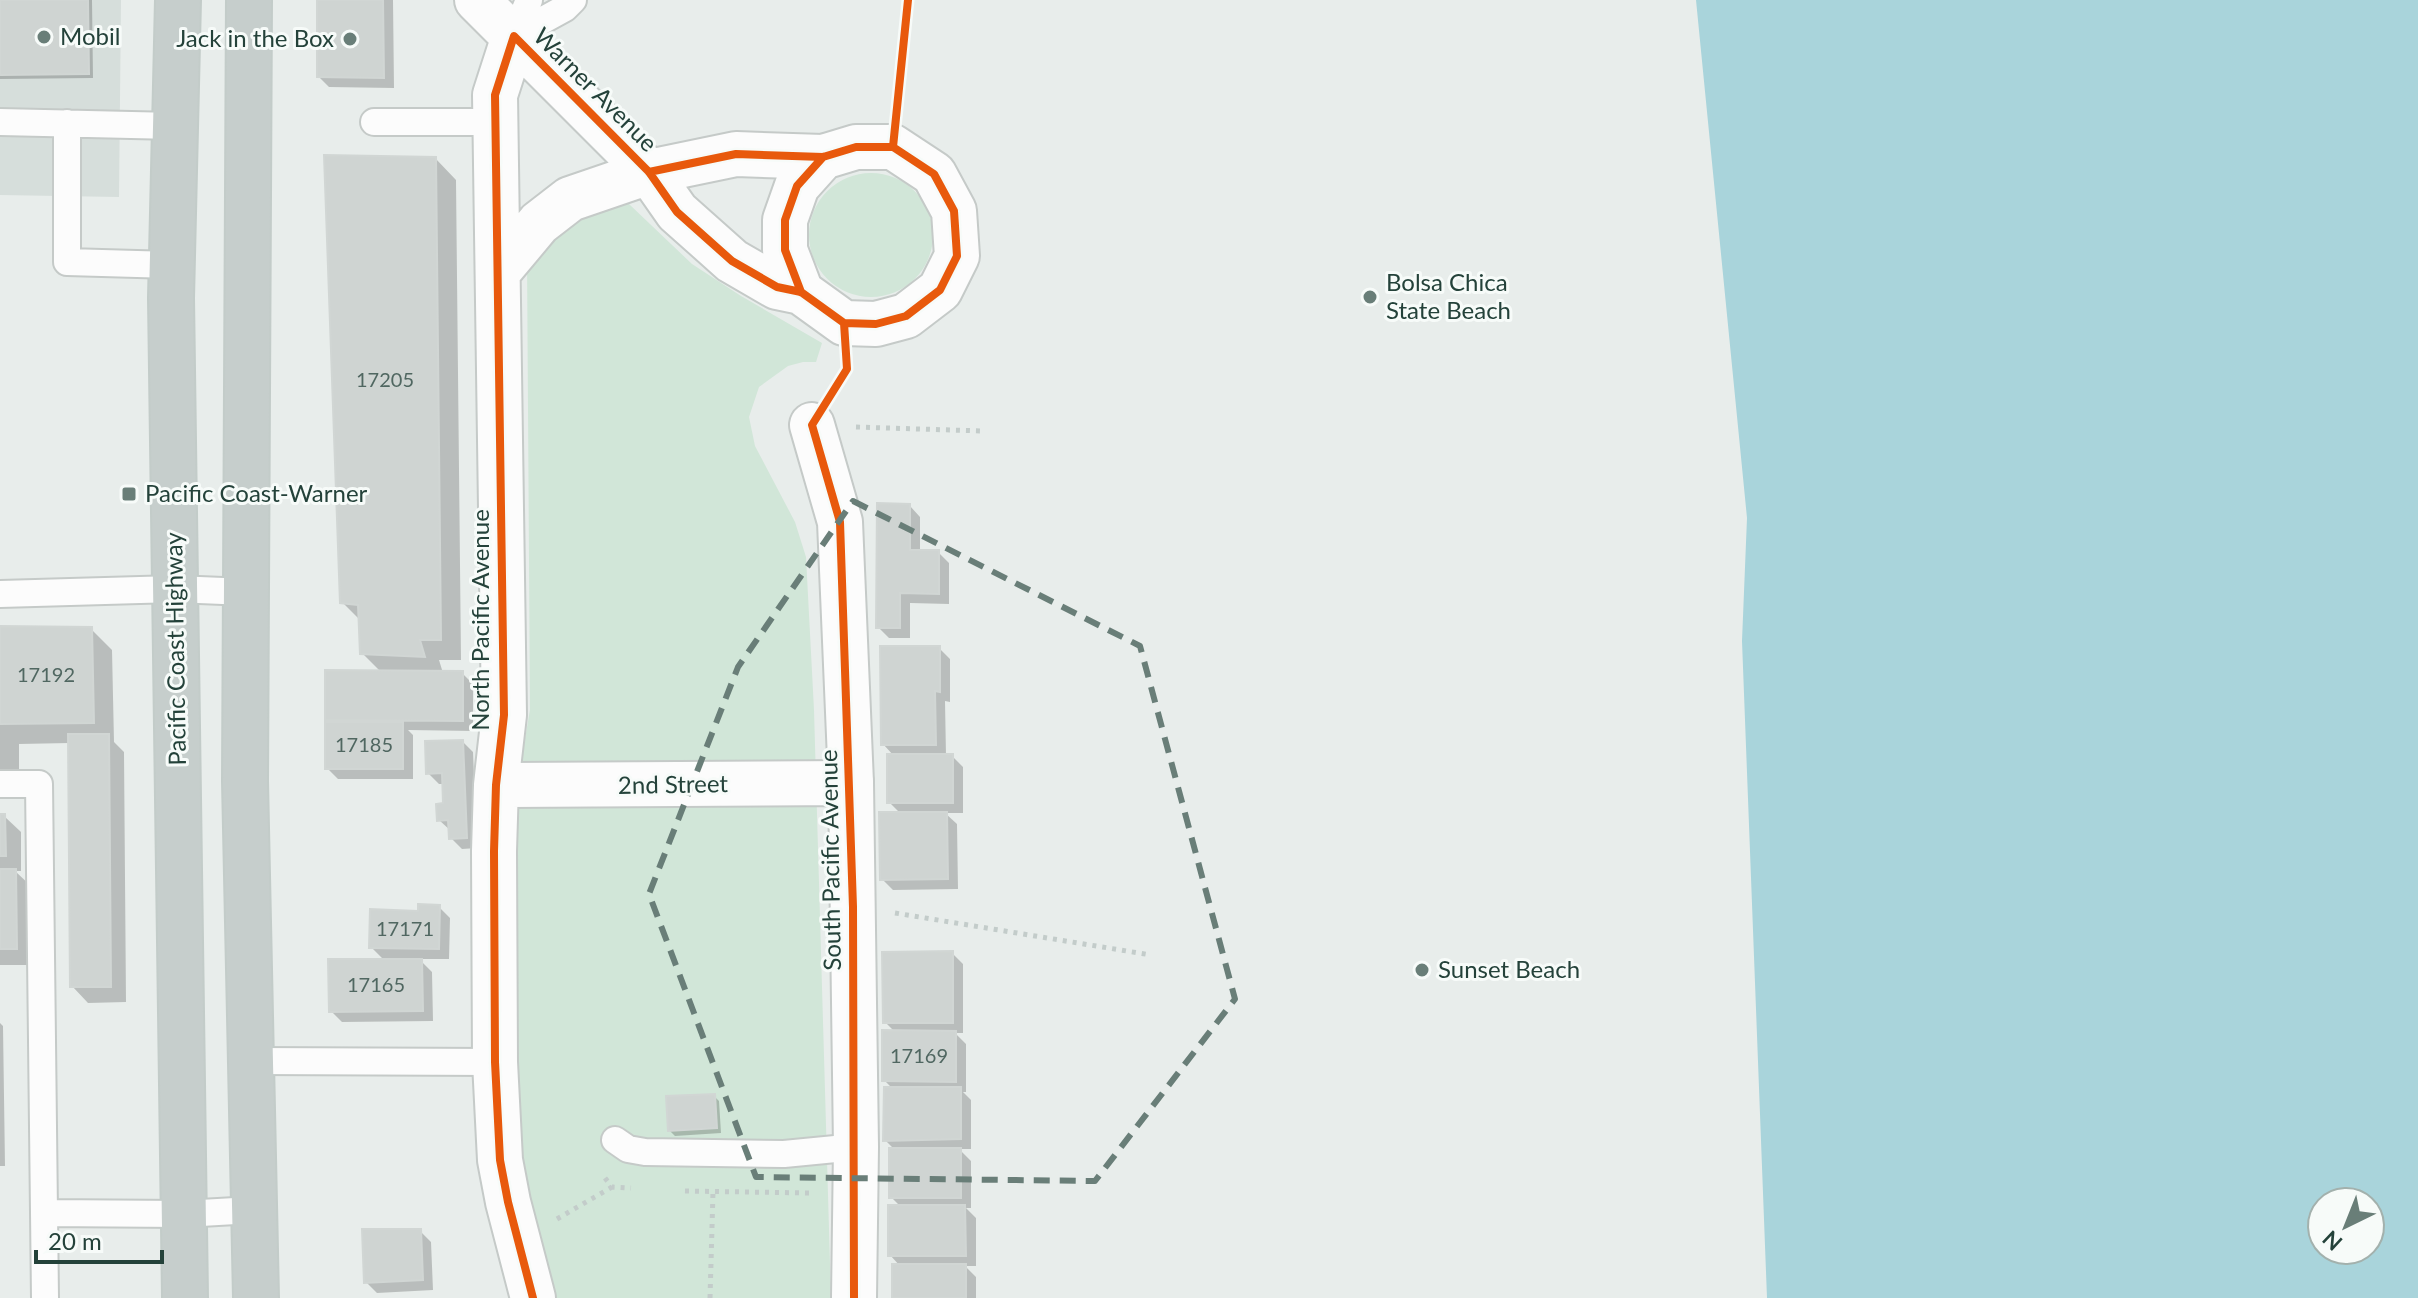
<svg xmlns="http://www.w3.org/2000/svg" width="2418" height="1298" viewBox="0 0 2418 1298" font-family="Lato,sans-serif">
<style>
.built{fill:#d6dedb}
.green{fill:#d1e6d8}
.water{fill:#a9d4db;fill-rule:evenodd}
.shadow{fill:#0003}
.building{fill:#cfd4d2;stroke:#d1d6d4;stroke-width:2}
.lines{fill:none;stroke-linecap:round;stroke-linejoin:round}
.service-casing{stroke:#c5cac8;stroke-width:30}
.minor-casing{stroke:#c5cac8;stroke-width:48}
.tertiary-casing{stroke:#c5cac8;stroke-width:48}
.trunk-casing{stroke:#c3ccc9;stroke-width:48}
.path{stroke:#c3ccca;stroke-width:5;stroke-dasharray:4 6;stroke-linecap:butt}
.service{stroke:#fcfcfc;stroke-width:26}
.minor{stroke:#fcfcfc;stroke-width:44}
.tertiary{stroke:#fcfcfc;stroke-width:44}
.trunk{stroke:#c6cecc;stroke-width:44}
.cycleway-casing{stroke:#f7fbf9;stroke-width:13}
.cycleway{stroke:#e8590c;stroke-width:8}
.marked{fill:none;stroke:#697e78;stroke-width:6;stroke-dasharray:16 10;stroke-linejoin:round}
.poi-dot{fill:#697e78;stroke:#f7fbf9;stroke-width:3}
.labels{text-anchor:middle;stroke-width:6;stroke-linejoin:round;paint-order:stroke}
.number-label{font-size:20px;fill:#506761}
.poi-label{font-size:24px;fill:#24423a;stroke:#f7fbf9;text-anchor:start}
.street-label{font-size:24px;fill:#24423a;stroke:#f7fbf9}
</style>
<rect width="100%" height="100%" fill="#e8edeb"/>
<path class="built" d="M0,0H121L119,197L0,195Z"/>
<path class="green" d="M809 235a62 62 0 1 1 124 0a62 62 0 1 1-124 0Z
M593,194L629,204L692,264L741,296L822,343L816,362H803L788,366L759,387L749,417L755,446L795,522L806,557L814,710L831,1298H553L521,1185L507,841L530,710L527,258Z"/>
<path class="water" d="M1696,0H2418V1298H1767L1742,641L1747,518ZM2322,1202H2370V1250H2322Z"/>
<path class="shadow" d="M0,0H92L93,78L0,79Z
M319,0H393L394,88L329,87L318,76Z
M436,159L456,180L461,660H439L443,673H462L473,684V731L408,730L413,735V779H338L327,768L332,724L327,719L381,672L362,653L360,620L342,602Z
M910,506L920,517V552H938L949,563V604L910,603V638H889L878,627Z
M0,628L91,629L112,650L114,742L124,752L126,1002L88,1003L72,986L70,743L19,744V782H0Z
M939,648L950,659V702L945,701L946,756H952L963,767V813H945L957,824L958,889L893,890L882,879L901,814L889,802L894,756L883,744Z
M463,742L473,752L477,848L462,849L451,838V831L439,820L445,805L444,784H439L428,773Z
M0,816H4L21,832V871H15L32,887V965H0Z
M439,907L450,918L449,959H419L432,972L433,1021L342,1022L331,1011L385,961L371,947L420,913Z
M952,953L963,964V1033H955L966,1044V1092H963L971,1100V1149H959L971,1161V1208H966L976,1218V1266H965L976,1277V1298H894L900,1266L890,1255L901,1207L891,1197L895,1150L885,1140L893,1089L884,1080L895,1032L885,1022Z
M0,1023L3,1026L5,1166H0Z
M714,1096L719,1101L721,1133L675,1136L670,1131Z
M420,1231L431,1242L433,1290L377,1293L366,1282Z"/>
<path class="building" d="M0,0H88L89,74L0,75Z
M317,0H383L384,78L317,77Z
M324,155L436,157L441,640H420L425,657L360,654L358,605L340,603Z
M877,503L910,504V550H939V594L900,593V628H876Z
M0,626L92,627L94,723L0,724Z
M880,646H940V692L935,691L936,745H881Z
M325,670L463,671V721L325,720Z
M325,722H403V769H325Z
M68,734H109L111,987H70Z
M463,740L467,838L449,839L448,820L437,821L436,804L443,803L442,773L426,774L425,741Z
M887,754H953V803H887Z
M879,812H947L948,879L880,880Z
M0,814H5L6,856H0Z
M0,869H16L17,949H0Z
M418,904L440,905L439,949L369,948L370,909L418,911Z
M953,951V1023H883L882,952Z
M328,959H422L423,1011L329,1012Z
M882,1030L956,1031V1082L882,1081Z
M884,1087H961V1139L883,1141Z
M715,1094L717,1128L668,1131L666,1096Z
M889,1148H961V1198H889Z
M888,1205H965L966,1256H888Z
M362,1229H421L423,1280L364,1283Z
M892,1264H966V1298H892Z"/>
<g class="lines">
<defs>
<path id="service" d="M514,36L565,8L573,0
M514,36L529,0
M0,122L175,126
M374,122H496
M67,123V262L172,265
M0,594L175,589L247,592
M0,784H39L45,1298
M249,1061L495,1062
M615,1140L628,1149L645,1152L784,1154L856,1147
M44,1213L183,1214L253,1210"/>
<path id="minor" d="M812,425L840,522L851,783"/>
<path id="tertiary" d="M477,0L649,172L677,212L732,261L777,287L801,292L844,323L876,324L906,316L940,290L957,256L954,211L934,174L893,147H856L823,157L736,154L649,172L570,199L539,223L498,272
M514,36L495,95L504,715L496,785L494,851L495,1062L500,1160L508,1202L533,1298
M801,292L785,250V220L797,186L823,157
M496,785L851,783L856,1147L854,1298"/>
<path id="trunk" d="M178,0L171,298L185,1298
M249,0L245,781L256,1298"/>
</defs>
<use href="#service" class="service-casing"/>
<use href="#minor" class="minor-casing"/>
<use href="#tertiary" class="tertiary-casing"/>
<use href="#trunk" class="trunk-casing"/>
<path class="path" d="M834,390L847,367
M856,427L983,431
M895,913L1151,955
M605,1178L612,1187L631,1188
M685,1191L809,1193L813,1196
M557,1219L612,1187
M710,1298L713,1192"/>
<use href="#service" class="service"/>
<use href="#minor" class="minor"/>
<use href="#tertiary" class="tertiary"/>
<use href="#trunk" class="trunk"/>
<defs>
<path id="cycleway" d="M893,147L908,0
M801,292L785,250V220L797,186L823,157
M844,323L847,369L812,425L840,522L853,907L854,1298
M533,1298L508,1202L500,1160L495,1062L494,851L496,785L504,715L495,95L514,36L649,172L677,212L732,261L777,287L801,292L844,323L876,324L906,316L940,290L957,256L954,211L934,174L893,147H856L823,157L736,154L649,172"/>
</defs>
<use href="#cycleway" class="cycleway-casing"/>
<use href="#cycleway" class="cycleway"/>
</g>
<path class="marked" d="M853,501L1140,646L1235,999L1095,1181L756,1177L649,894L738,667Z"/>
<g class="poi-dot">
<circle cx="44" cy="37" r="8"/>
<circle cx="350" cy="39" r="8"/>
<circle cx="1370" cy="297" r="8"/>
<rect x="121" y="486" width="16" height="16" rx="4"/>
<circle cx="1422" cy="970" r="8"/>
</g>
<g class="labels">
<g class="number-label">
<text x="385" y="387">17205</text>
<text x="46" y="682">17192</text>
<text x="364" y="752">17185</text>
<text x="405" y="936">17171</text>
<text x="376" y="992">17165</text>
<text x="919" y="1063">17169</text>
</g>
<g class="poi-label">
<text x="60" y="45">Mobil</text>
<text x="334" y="47" text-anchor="end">Jack in the Box</text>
<text x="1386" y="291">Bolsa Chica<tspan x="1386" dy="28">State Beach</tspan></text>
<text x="145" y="502">Pacific Coast-Warner</text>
<text x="1438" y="978">Sunset Beach</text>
</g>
<g class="street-label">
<text transform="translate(595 90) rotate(45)" y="8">Warner Avenue</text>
<text transform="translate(481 620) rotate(-90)" y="8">North Pacific Avenue</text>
<text transform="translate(176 649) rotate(-91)" y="8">Pacific Coast Highway</text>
<text transform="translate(673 785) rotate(-1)" y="8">2nd Street</text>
<text transform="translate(831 860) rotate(-91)" y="8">South Pacific Avenue</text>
</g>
</g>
<g transform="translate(2346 1226) rotate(223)"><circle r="38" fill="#f7fbf9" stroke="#a3b1ad" stroke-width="2"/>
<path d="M0-6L14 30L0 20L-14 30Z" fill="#697e78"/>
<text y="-12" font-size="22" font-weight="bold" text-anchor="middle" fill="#24423a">N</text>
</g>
<path d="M36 1250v12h126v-12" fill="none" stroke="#24423a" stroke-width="4"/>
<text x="48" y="1250" font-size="24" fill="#24423a" stroke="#f7fbf9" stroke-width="6" paint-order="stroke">20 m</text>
</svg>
